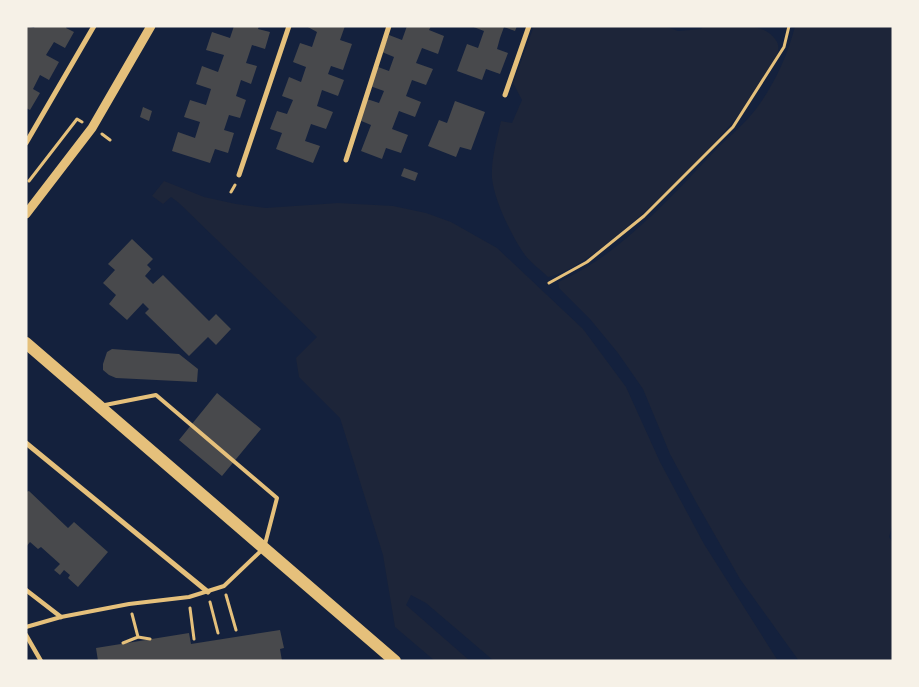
<svg xmlns="http://www.w3.org/2000/svg" width="919" height="687" viewBox="0 0 919 687" font-family="'Golos Text',sans-serif">
<style>
.green{fill:#1d2539}
.building{fill:#48494c}
.lines{fill:none;stroke-linecap:round;stroke-linejoin:round}
.path{stroke:#e5c07b;stroke-width:3}
.service{stroke:#e5c07b;stroke-width:4}
.pedestrian{stroke:#e5c07b;stroke-width:4.5}
.minor{stroke:#e5c07b;stroke-width:5}
.tertiary{stroke:#e5c07b;stroke-width:9}
.primary{stroke:#e5c07b;stroke-width:12}
</style>
<rect width="100%" height="100%" fill="#14213d"/>
<path class="green" d="M534,26H664L678,31L701,29L704,26C725,26 765,19 777,42C782,52 772,65 767,73C761,83 756,93 749,102C718,144 597,269 548,277C541,270 531,263 525,255C512,237 494,200 492,178C491,159 497,139 501,121L512,123L522,100L513,83Z
M795,26H893V522L889,537L893,543V661H799L740,579L696,502L670,454L643,389L618,353L590,319L559,288L558,282C617,257 670,198 713,153C727,138 744,125 756,109C774,85 788,55 795,26Z
M164,181L204,197L236,204L266,208L338,203L393,206L426,213L451,222L497,248L583,329L626,387L660,462L704,544L778,661H494L426,603L411,595L406,605L470,661H435L395,627L383,555L340,418L299,377L296,358L317,337L179,203L171,197L163,204L152,196Z"/>
<path class="building" d="M26,26L34,28L35,26H67L66,28L74,32L65,48L54,42L46,55L59,62L49,80L40,75L33,89L40,93L30,110L26,108Z
M234,26H259L258,29L270,32L265,49L252,45L246,63L257,66L251,84L241,80L236,96L246,100L240,118L229,115L224,130L234,133L228,153L215,149L210,163L172,151L178,132L195,138L200,122L184,117L190,100L206,105L211,89L196,84L202,66L218,72L224,55L206,50L212,32L230,38Z
M306,26H345L340,40L352,44L343,70L331,66L328,74L344,80L338,96L322,90L317,106L333,112L326,129L311,124L305,141L320,146L313,163L276,149L282,133L270,129L277,111L287,114L293,100L282,96L289,77L301,82L306,67L293,62L300,43L312,47L317,32Z
M407,26H431L429,30L444,36L438,54L422,48L416,63L433,69L426,85L412,80L406,96L421,102L415,117L399,111L392,129L408,135L401,153L386,148L382,159L361,151L371,125L359,120L367,99L379,103L384,91L370,86L378,67L389,71L394,57L382,52L389,35L402,40Z
M471,26H517L515,31L504,27L500,38L497,49L508,53L500,74L486,69L482,80L457,71L467,44L478,48L484,31Z
M455,101L485,112L471,150L460,147L456,157L428,146L439,120L447,123Z
M143,107L152,111L149,121L140,117Z
M404,168L418,173L415,181L401,176Z
M132,239L153,259L147,265L151,269L145,276L153,284L163,275L209,321L216,314L231,329L216,345L208,337L189,356L145,313L149,309L143,303L127,320L109,304L116,295L103,283L115,270L108,264Z
M112,349L179,354L198,369L197,382L116,378L109,375L103,370V364L107,352Z
M217,393L261,429L222,476L179,440Z
M29,491L68,528L74,522L108,552L78,587L68,578L70,575L64,570L60,575L54,570L60,564L41,547L38,549L30,542L26,547V492Z
M280,630L284,648L280,649L282,661H98L96,648L189,633L191,644Z"/>
<g class="lines">
<path class="path" d="M102,134L110,140
M29,181L77,119L82,122
M231,192L235,185
M549,283L587,262L644,216L733,127L784,47L789,26
M226,595L236,630
M210,602L218,633
M190,608L194,639
M132,614L138,637
M123,643L138,637L150,639"/>
<path class="service" d="M26,627L61,617L129,604L189,597L224,586L264,548L277,498L156,395L105,405"/>
<path class="pedestrian" d="M26,590L61,617
M26,635L41,661"/>
<path class="minor" d="M505,95L529,26
M26,143L94,26
M346,160L389,26
M239,175L289,26
M26,443L208,592"/>
<path class="tertiary" d="M26,214L92,128L151,26"/>
<path class="primary" d="M26,343L395,661"/>
</g>
<rect width="919" height="687" fill="none" stroke="#f6f1e7" stroke-width="55"/>
</svg>
